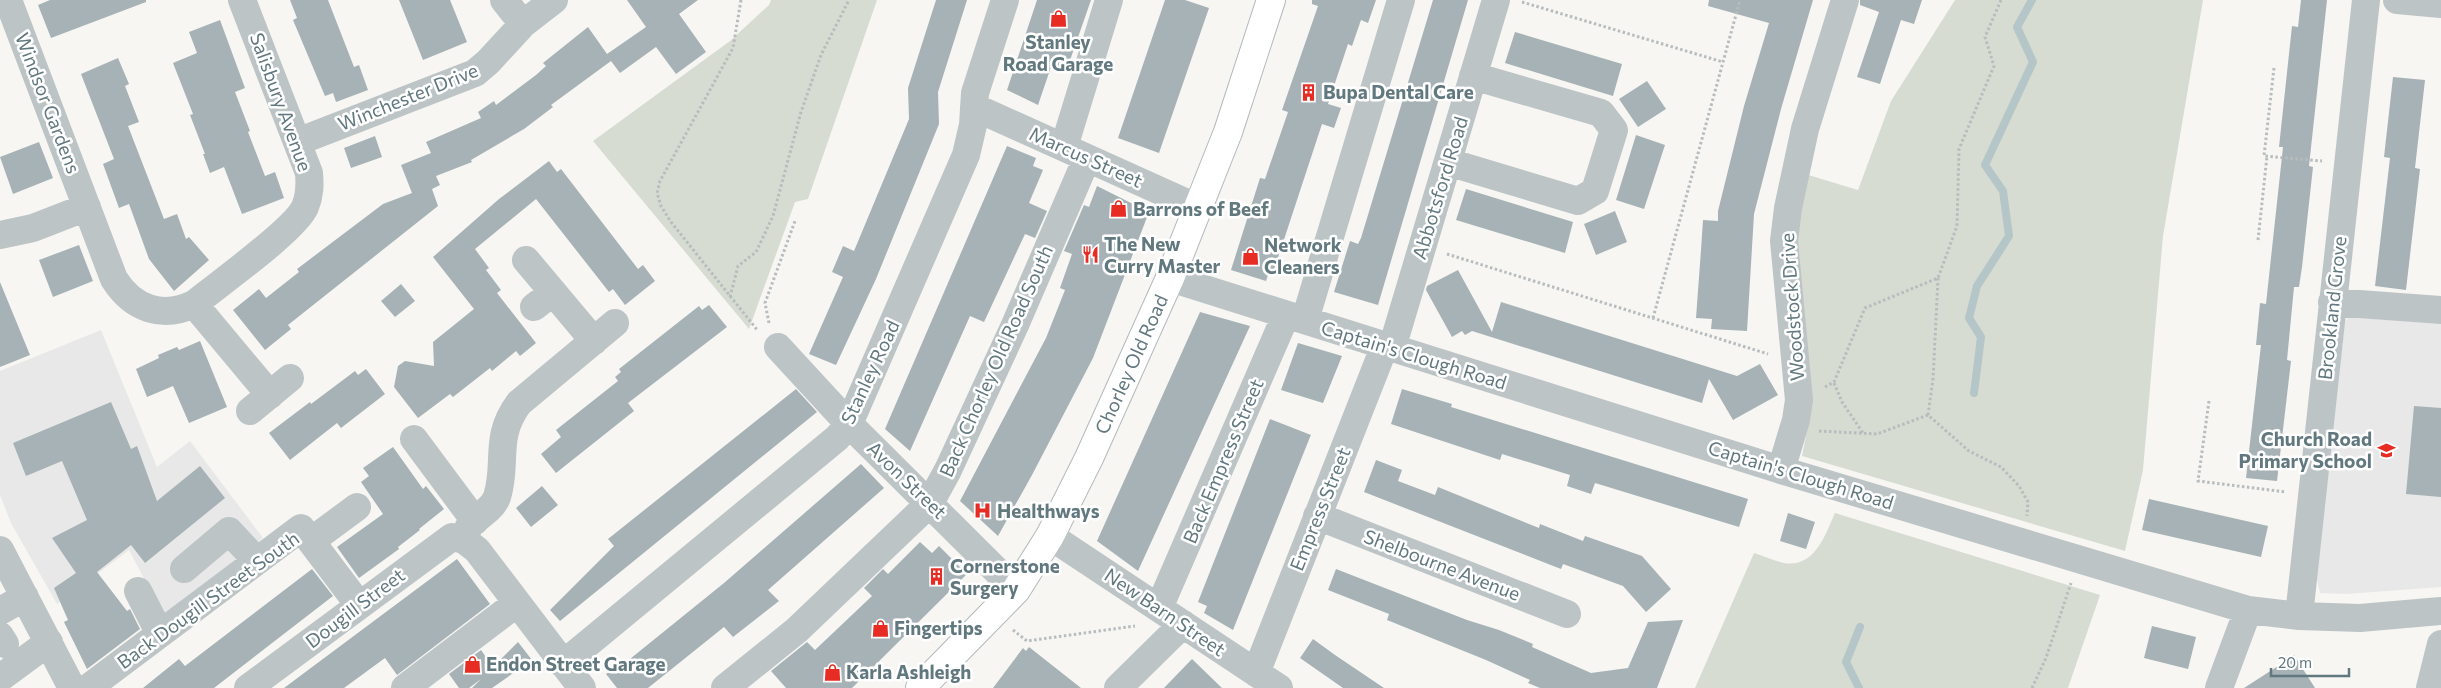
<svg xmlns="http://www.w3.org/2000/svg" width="2441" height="688" viewBox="0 0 2441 688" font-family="Commissioner,sans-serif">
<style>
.built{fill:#e7e8e7}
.green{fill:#d7dcd2}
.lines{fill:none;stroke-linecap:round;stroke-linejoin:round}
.stream{stroke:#b4c6c7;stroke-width:8}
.building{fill:#a6b2b5}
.major-casing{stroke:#b3b9bc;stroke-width:30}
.path{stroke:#b7bcbe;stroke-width:3;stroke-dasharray:2.5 2.5;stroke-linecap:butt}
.minor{stroke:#bdc4c6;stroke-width:28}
.major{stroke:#fff;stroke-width:28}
.labels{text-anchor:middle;stroke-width:5;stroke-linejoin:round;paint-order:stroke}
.poi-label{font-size:19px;font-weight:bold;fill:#61787f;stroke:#fff;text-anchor:start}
.street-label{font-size:19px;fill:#61787f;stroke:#fff}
</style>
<rect width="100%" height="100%" fill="#f7f6f3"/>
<path class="built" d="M2349,317L2441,324V587L2346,594L2320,593L2316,575L2345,321Z
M101,330L157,467L190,441L263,538L165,618L129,550L57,604L11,523L0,495V371Z"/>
<path class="green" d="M771,0H877L808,199L795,202L749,329L593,141L730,41L769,5Z
M1955,0H2203L2163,236L2143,470L2125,551L1802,456L1811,410L1796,229L1805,174L1858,190L1891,101Z
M1835,513L2100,595L2068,688H1695L1754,553C1764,556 1774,561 1784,563C1815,568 1825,535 1835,513Z"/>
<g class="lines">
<path class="stream" d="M1974,393L1981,337L1969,318L1977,286L2009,236L2003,191L1985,165L2033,62L2017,27L2032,0
M1859,688L1846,662L1860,627"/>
</g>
<path class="building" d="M50,0H146V2L51,38L38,5Z
M290,0H328L354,67L359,65L368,90L336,102L333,93L325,96L293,20L297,18Z
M399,0H450L467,42L423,60Z
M627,0H698L679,14L706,52L676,74L656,47L620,73L611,61L551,105L553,107L524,129L471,160L472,162L436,176L440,185L432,189L438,206L288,325L291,329L265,350L233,310L259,289L266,298L299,272L297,269L383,204L412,193L401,165L431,153L426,142L481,118L478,112L494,101L496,105L536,75L546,66L543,63L588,27L607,54L646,27Z
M936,0H967L938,92L939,124L876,279L836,365L809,354L843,277L832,272L843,246L854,251L909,119L908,88Z
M1037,0H1091L1067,69L1052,64L1038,105L1007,90Z
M1165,0H1185L1209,8L1159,153L1118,138Z
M1312,0H1376L1368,23L1361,20L1352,46L1348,44L1328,104L1341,108L1334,128L1322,124L1272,276L1268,275L1266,281L1231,270L1260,178L1265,179L1288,112L1282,110L1318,6L1312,4Z
M1433,0H1468L1378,305L1334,292L1350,241L1358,244L1361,238Z
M1709,0H1813L1781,109L1754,214L1747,331L1711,329L1712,319L1696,318L1701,250L1703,220L1718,221V211L1744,106L1769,23L1708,6Z
M1860,0H1922L1914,24L1901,20L1880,84L1857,77L1879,12L1860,5Z
M2301,0H2327L2309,166L2313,167L2302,267L2299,287H2294L2287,360L2291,361L2277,481L2246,478L2261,345H2256L2260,303L2266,304L2283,147H2279L2292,26L2298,27Z
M220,20L245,88L235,92L250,131L248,132L265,176L275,172L284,198L242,214L224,167L210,173L203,154H205L190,115L193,114L173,63L197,53L189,32Z
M1515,32L1622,64L1613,96L1505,63Z
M118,58L129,84L125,86L139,122L128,126L164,219L177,214L186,239L189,237L209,260L174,291L149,259L129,204L119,208L103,164L114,159L81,74Z
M2393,77L2425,80L2415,168L2420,169L2406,290L2375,286L2390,158L2384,157Z
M1647,81L1666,109L1638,127L1619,99Z
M1636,135L1665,145L1644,209L1616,200Z
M375,136L382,157L351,168L344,148Z
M39,142L53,178L13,194L0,157Z
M1007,146L1036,158L1033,166L1043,170L1029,203L1047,211L1035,238L1025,234L984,322L970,316L910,451L885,429Z
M549,161L557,172L561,169L638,269L643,265L655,281L625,305L613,289L609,292L536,199L475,249L489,268L486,270L501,290L497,293L536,343L520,356L516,351L492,371L490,368L453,397L450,394L418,418L394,387L398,366L405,361L434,366L433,342L474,309L433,257L499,199Z
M1097,186L1149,212L1093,358L1032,475L998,536L960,501L1046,338L1065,290L1060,288L1072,254L1064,251L1084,205L1089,207Z
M1466,189L1573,222L1565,253L1456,220Z
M1615,211L1627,242L1596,255L1584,224Z
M79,245L93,281L53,297L39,260Z
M1458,270L1492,332L1501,302L1737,376L1760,364L1778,395L1733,420L1709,379L1702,403L1472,331L1465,335L1462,331L1452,337L1426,290L1427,286Z
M0,282L30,355L0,367Z
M401,284L415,301L395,317L381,301Z
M709,305L727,327L628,403L634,411L556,473L541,454L561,437L556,430L618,381L615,377L621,372L619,369L699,306L702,310Z
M1200,312L1250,326L1138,571L1097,541Z
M200,341L227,407L189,423L173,386L147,397L136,369L159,358L158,355L177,347L179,350Z
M1298,343L1342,356L1323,403L1281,390Z
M366,369L385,394L341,428L337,423L290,460L269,433L310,402L311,404L355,371L358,375Z
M796,389L817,412L560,621L550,610L614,546L608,539Z
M1402,389L1452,404L1451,407L1748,499L1739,527L1595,483L1591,494L1567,486L1570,475L1502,454L1500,460L1391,424Z
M111,402L131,449L137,446L157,501L200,466L225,498L145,563L131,545L97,572L127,611L130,609L140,629L87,669L64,622L68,620L54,588L76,573L52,538L87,520L62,461L26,476L13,443Z
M2414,406L2441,408V497L2406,494Z
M1270,419L1311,435L1310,437L1233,630L1204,613L1207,606L1198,602Z
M393,447L423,489L426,486L444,509L419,529L420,530L398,547L399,549L359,578L337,547L383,514L361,482L369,476L363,468Z
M1376,460L1402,470L1398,481L1435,495L1438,487L1539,528L1540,524L1583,541L1585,536L1642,556L1671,589L1646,612L1623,586L1563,564L1561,569L1364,492Z
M861,464L884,488L768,590L779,601L733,637L724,627L648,688H617L606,674L623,661L625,663L724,583Z
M542,486L558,505L531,527L516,508Z
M2149,499L2268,526L2261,557L2142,530Z
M1788,513L1815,522L1806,549L1780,541Z
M920,542L932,553L939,546L967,574L852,688H786L771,671L807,642L815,650L872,596L864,588L883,569L888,574Z
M457,559L490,604L397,675L385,658L344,688H284Z
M312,569L333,596L214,688H143L179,659L185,666Z
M1336,569L1467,620L1499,630L1533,644L1532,647L1591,673L1628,668L1648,622L1683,620L1657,688H1540L1528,683L1530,680L1486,660L1387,620L1389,614L1328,590Z
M2152,626L2196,637L2188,669L2144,658Z
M1313,639L1335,655L1384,688H1343L1300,658Z
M518,642L532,660L492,688H472L481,679L469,688H459L449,674L481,650L493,667Z
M1029,647L1081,688H993L1023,648L1026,651Z
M2294,655L2315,688H2244L2275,668Z
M1192,659L1222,688H1164Z"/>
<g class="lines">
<defs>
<g id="major">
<path id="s1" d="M920,688L1016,590L1050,536L1089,458L1170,278L1228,132L1271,0"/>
</g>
</defs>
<use href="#major" class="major-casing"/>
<path class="path" d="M741,0L733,48L660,181L657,193L661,206L671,222L758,331
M1522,2L1723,62
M2274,68L2264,156L2322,161
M2258,240L2267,156
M1447,254L1768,354
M1938,278L1933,379L1928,415L1969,451L2001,467L2019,486L2028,502L2027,516
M730,297L738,266L756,252L773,216L801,112L821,55L849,0
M1653,318L1740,0
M769,323L765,303L795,221
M1834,383L1842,402L1863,433
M1825,387L1834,382L1865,308L1938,278L1957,226L1959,149L1994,66L1985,37L2001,0
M2209,401L2198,481L2286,492
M1819,431L1877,434L1928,415
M1013,630L1027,641L1135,626
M2032,688L2046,658L2071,583"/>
<path class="minor" d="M8,0L114,279C133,309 162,319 194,304C217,285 295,230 305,207C310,195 310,185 309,173L242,0
M504,0L523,24
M2397,0L2441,4
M974,107L1198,208
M297,142L475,73L488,62L523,24L554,0
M1064,147L1109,0
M1448,162L1578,201L1595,191L1614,130L1601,113L1473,76
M0,235L33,228L87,207
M526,260L594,341
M1170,278L1781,470L2248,610L2299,616L2360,618L2441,611
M2332,302L2441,310
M194,304L270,395
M534,307L553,292
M1305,320L1401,0
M778,347L849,424L1016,590
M1392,348L1496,0
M250,411L290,378
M414,439L475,521
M1781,470L1796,420L1799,400L1784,241L1788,208L1805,129L1845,0
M1317,516L1567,614
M1050,536L1279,688
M464,540C466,535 467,529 470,525C479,515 492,510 497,497C508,462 493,438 519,403L615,323
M311,541L357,507
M0,550L72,688
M184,569L229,531L257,561
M138,591L160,634
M1159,608L1286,315
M0,611L25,597
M2299,616L2366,0
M0,636L5,644
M563,664L837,438L849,424L966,155L973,125L975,93L1005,0
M1256,673L1385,345
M0,678L49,642
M88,688L301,528L359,605
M248,688L452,537L464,540L477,550L582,688
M405,688L517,603
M725,688L797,630L930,503L948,470L1015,325L1087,158
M1118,688L1183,624
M2219,688L2248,610
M2430,688L2441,644"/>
<use href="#major" class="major"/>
</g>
<defs>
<symbol id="shop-bare" viewBox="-9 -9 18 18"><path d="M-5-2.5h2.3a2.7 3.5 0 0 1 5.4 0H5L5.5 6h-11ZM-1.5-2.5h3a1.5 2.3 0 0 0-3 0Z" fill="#e72c23" stroke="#fff" stroke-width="2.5" paint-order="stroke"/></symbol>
<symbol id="building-bare" viewBox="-9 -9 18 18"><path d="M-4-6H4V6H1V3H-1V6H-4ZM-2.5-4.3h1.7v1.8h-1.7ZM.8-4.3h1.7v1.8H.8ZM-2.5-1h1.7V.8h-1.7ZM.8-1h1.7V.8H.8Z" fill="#e72c23" stroke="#fff" stroke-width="2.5" paint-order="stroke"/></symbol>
<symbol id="restaurant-bare" viewBox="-9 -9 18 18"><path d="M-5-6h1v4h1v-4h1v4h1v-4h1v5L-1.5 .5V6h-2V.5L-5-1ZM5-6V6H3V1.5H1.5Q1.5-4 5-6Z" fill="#e72c23" stroke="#fff" stroke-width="2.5" paint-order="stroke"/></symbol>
<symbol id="school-bare" viewBox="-9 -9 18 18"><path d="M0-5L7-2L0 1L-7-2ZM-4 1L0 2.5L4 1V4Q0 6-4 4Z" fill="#e72c23" stroke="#fff" stroke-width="2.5" paint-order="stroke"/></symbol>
<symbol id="hospital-bare" viewBox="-9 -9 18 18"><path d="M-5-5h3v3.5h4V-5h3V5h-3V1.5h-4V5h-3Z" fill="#e72c23" stroke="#fff" stroke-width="2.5" paint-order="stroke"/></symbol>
</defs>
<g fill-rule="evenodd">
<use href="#shop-bare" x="1046" y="6" width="25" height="25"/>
<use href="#building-bare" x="1296" y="80" width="25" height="25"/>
<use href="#shop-bare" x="1106" y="196" width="25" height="25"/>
<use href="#restaurant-bare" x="1078" y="242" width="25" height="25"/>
<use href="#shop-bare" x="1238" y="244" width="25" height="25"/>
<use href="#school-bare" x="2374" y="438" width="25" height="25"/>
<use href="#hospital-bare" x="970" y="498" width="25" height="25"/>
<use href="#building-bare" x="924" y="564" width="25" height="25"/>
<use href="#shop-bare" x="868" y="616" width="25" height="25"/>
<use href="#shop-bare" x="460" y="652" width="25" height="25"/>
<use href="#shop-bare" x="820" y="660" width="25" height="25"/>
</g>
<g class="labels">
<g class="poi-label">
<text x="1058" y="49" text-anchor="middle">Stanley<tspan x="1058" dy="22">Road Garage</tspan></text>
<text x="1323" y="99">Bupa Dental Care</text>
<text x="1133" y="216">Barrons of Beef</text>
<text x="1104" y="251">The New<tspan x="1104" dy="22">Curry Master</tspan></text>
<text x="1264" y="252">Network<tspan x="1264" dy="22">Cleaners</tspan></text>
<text x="2372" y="446" text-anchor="end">Church Road<tspan x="2372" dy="22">Primary School</tspan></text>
<text x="997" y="518">Healthways</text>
<text x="950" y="573">Cornerstone<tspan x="950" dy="22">Surgery</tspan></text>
<text x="894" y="635">Fingertips</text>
<text x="486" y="671">Endon Street Garage</text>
<text x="846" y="679">Karla Ashleigh</text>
</g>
<g class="street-label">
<text transform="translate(408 97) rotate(-22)" y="7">Winchester Drive</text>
<text transform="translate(281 102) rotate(70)" y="7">Salisbury Avenue</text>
<text transform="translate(48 103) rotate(69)" y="7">Windsor Gardens</text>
<text transform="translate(1086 157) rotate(24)" y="7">Marcus Street</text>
<text transform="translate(1440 188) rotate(-73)" y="7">Abbotsford Road</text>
<text transform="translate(1792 307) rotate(-94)" y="7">Woodstock Drive</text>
<text transform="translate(2332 308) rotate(-84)" y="7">Brookland Grove</text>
<text transform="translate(1414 355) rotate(17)" y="7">Captain's Clough Road</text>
<text transform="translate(996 361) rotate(-66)" y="7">Back Chorley Old Road South</text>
<text dy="7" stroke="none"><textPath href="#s1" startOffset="391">Chorley Old Road</textPath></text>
<text transform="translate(870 372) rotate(-65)" y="7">Stanley Road</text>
<text transform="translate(1223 461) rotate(-67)" y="7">Back Empress Street</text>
<text transform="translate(1801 475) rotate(17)" y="7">Captain's Clough Road</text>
<text transform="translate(907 480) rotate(44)" y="7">Avon Street</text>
<text transform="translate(1320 509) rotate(-68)" y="7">Empress Street</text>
<text transform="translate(1442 565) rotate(21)" y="7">Shelbourne Avenue</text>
<text transform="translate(208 600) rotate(-36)" y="7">Back Dougill Street South</text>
<text transform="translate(355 608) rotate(-37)" y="7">Dougill Street</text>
<text transform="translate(1165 612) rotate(34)" y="7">New Barn Street</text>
</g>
</g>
<path d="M2271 668v8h78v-8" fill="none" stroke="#61787f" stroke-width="2.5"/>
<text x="2278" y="668" font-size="15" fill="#61787f" stroke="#ffffff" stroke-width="4" paint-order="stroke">20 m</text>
</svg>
